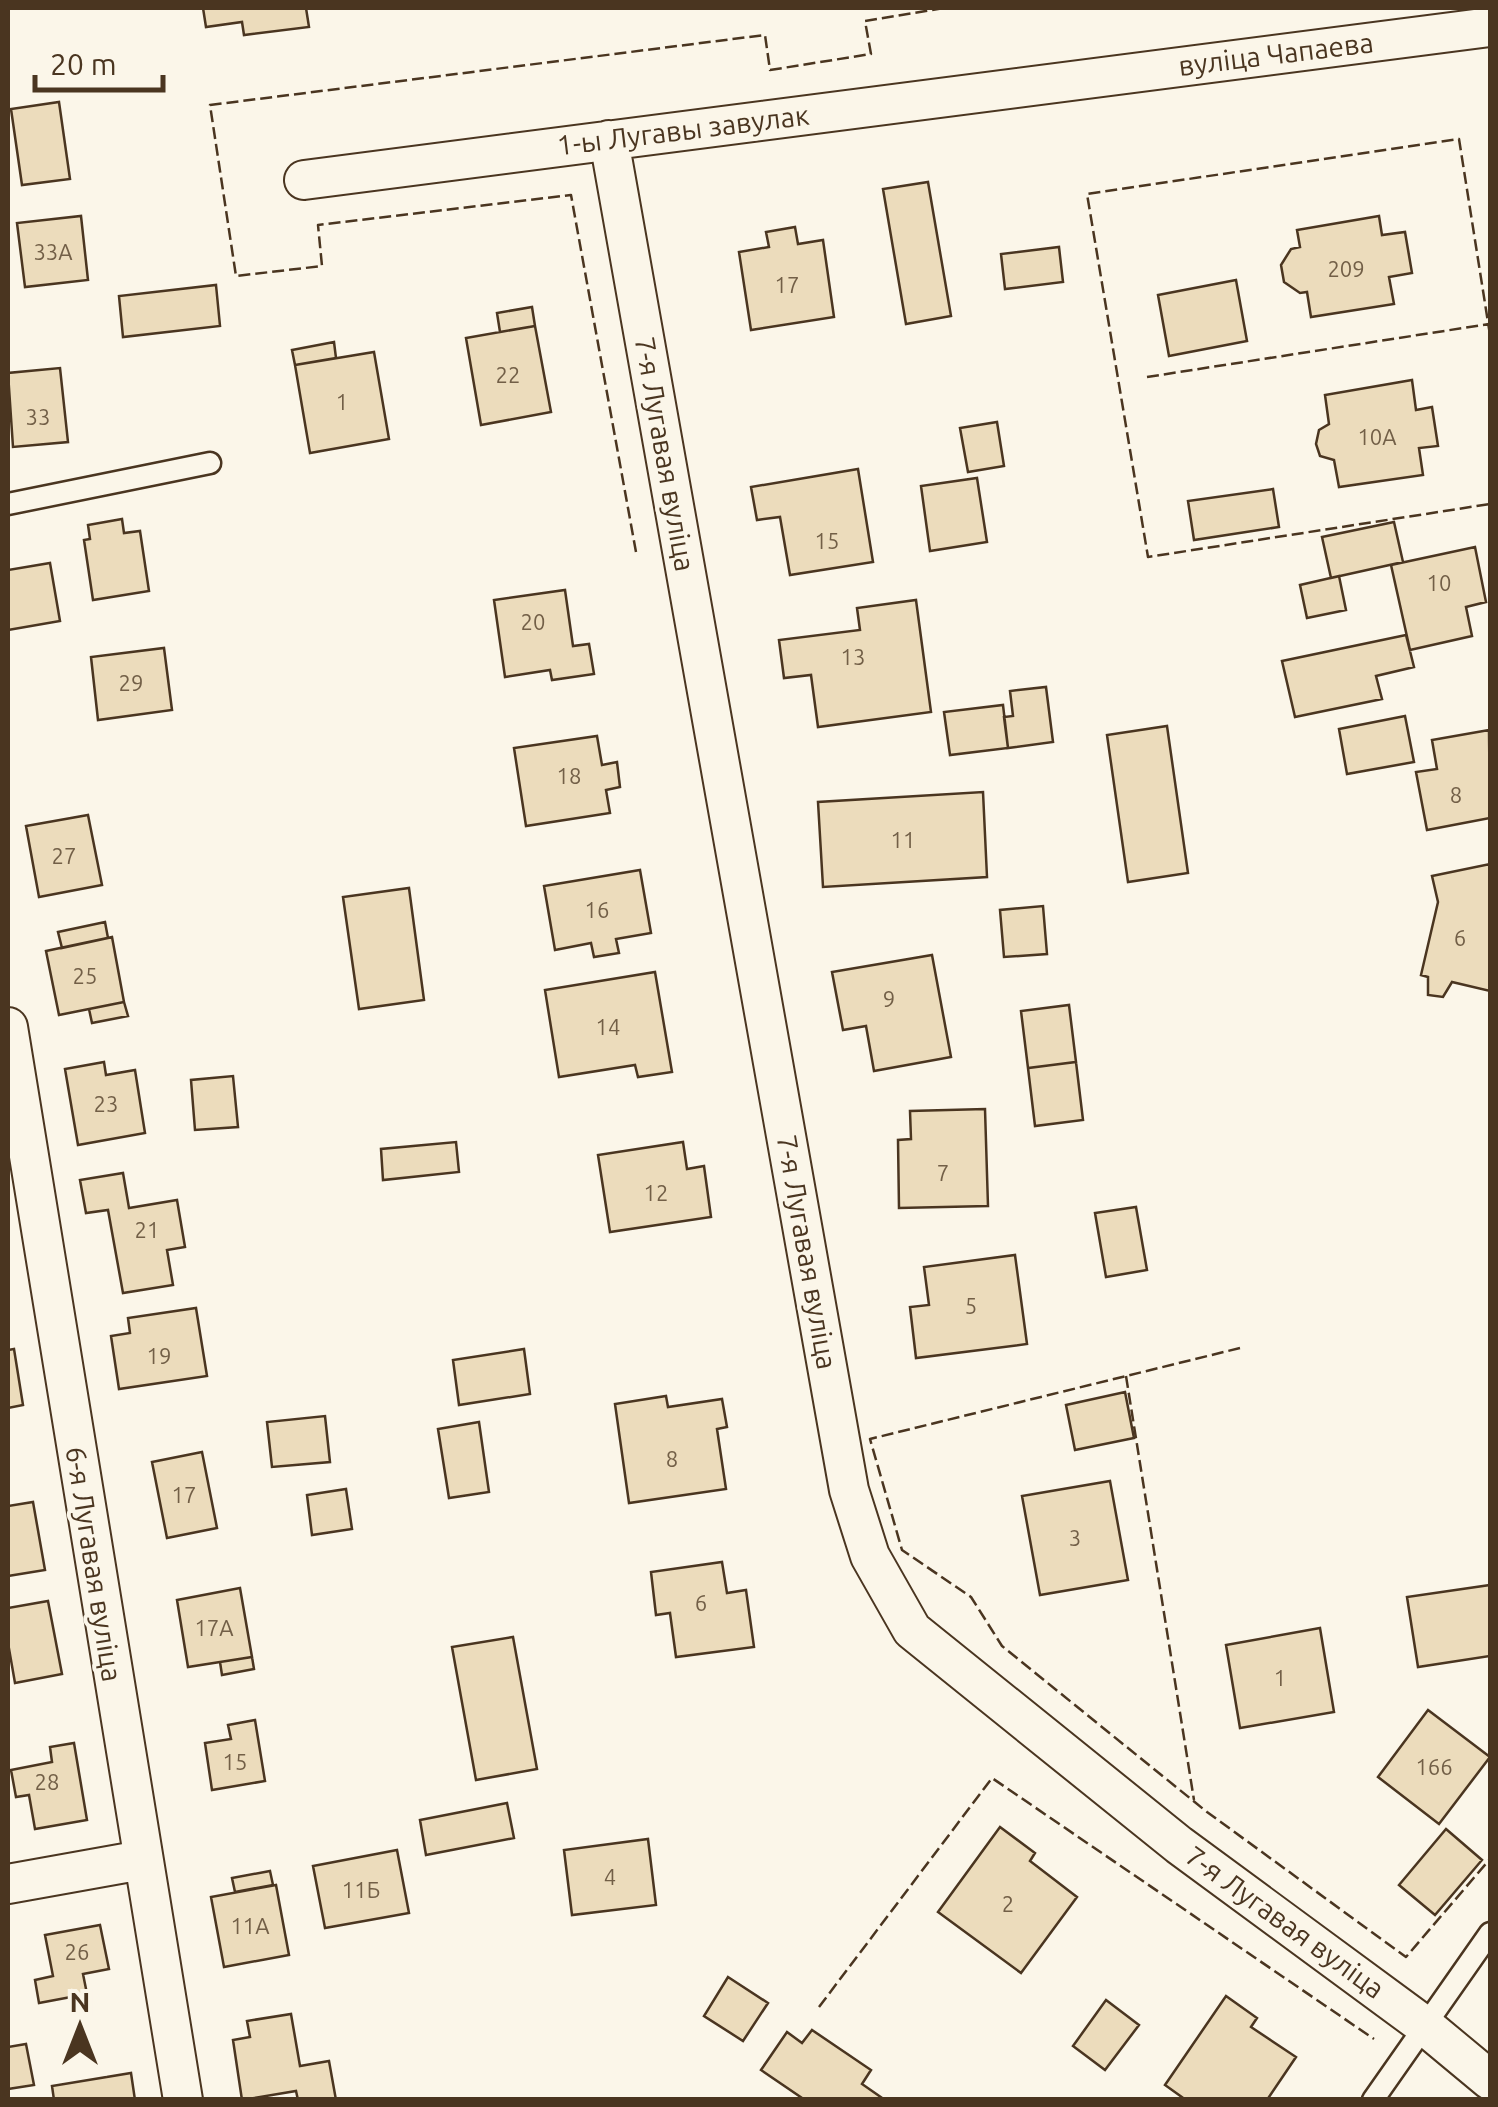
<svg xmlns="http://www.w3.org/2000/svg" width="1498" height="2107" viewBox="0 0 1498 2107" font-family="Ubuntu,sans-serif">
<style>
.building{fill:#ecdcbc;stroke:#4a3520;stroke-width:2.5}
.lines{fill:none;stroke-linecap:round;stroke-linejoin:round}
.service-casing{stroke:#4a3520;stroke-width:25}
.minor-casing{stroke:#4a3520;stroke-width:42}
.service{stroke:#fbf6e9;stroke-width:20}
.minor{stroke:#fbf6e9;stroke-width:38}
.fence{stroke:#4a3520;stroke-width:2.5;stroke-dasharray:12 5;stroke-linecap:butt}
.labels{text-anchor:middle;stroke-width:8;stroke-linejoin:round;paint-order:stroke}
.number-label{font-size:22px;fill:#725f47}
.street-label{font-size:28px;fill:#4a3520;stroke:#fbf6e9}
</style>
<rect width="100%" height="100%" fill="#fbf6e9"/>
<path class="building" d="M203,8H306L309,27L244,35L242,22L206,27Z
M59,102L70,179L22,185L11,109Z
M928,182L951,316L906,324L883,189Z
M81,216L88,280L25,287L17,223Z
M1379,216L1382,235L1405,232L1412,273L1389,277L1394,304L1311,317L1307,292L1300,293L1284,282L1281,265L1291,249L1300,247L1297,230Z
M795,227L798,244L823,240L834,317L751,330L739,252L769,247L766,232Z
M1059,247L1063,282L1005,289L1001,254Z
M1236,280L1247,341L1169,356L1158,295Z
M216,285L220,326L123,337L119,296Z
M532,307L535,326L500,332L497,313Z
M535,326L551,412L481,425L466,338Z
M334,342L336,358L295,365L292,350Z
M374,352L389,439L310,453L295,365Z
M60,368L68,442L13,447L8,373Z
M1412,380L1416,410L1432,407L1438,446L1419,448L1423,475L1339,487L1334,460L1320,456L1316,444L1319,430L1329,424L1325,395Z
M997,422L1004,466L968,472L960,428Z
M858,469L873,562L790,575L780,517L757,520L751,487Z
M977,478L987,542L930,551L921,486Z
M1273,489L1279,527L1194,540L1188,501Z
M122,519L124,533L140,531L149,591L93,600L84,540L90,539L88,525Z
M1394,522L1403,562L1331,578L1322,537Z
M1475,547L1486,602L1466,607L1472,636L1410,650L1391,565Z
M50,563L60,621L8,630V570Z
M1339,576L1346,610L1307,618L1300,585Z
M565,590L573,646L589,644L594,674L552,680L550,670L505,677L494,600Z
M916,600L931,712L818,727L811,675L784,678L779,640L860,630L857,608Z
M1406,635L1414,667L1376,676L1382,699L1295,717L1282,661Z
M164,648L172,710L98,720L91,657Z
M1046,687L1053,742L1008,748L1004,717L1013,716L1010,691Z
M1003,705L1008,748L950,755L944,712Z
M1405,716L1414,762L1347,774L1339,729Z
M1167,726L1188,873L1128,882L1107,735Z
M1489,730L1490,818L1427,830L1416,772L1437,769L1432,740Z
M597,736L602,765L617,762L620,787L606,790L610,813L526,826L514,748Z
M983,792L987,877L823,887L818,802Z
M88,815L102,885L39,897L26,826Z
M1490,864V991L1452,982L1443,997L1428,995V977L1421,975L1438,902L1432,876Z
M640,870L651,933L616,939L619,953L594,957L591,943L555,950L544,886Z
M409,888L424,1000L359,1009L343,897Z
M1043,906L1047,954L1004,957L1000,910Z
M105,922L108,938L62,948L58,932Z
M112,937L124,1002L59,1015L46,951Z
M932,955L951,1057L874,1071L866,1026L843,1030L832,972Z
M655,972L672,1072L638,1077L635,1065L559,1077L545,990Z
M124,1002L128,1016L92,1023L89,1009Z
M1069,1005L1076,1062L1028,1068L1021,1011Z
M104,1062L106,1075L135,1070L145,1133L78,1145L65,1069Z
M1076,1062L1083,1120L1035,1126L1028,1068Z
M233,1076L238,1127L195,1130L191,1080Z
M985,1109L988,1206L899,1208L898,1140L911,1139L910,1111Z
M456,1142L459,1172L383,1180L381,1149Z
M683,1142L687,1169L704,1166L711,1217L610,1232L598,1155Z
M123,1173L129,1208L177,1200L185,1247L167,1250L173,1285L123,1293L108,1210L86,1213L80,1180Z
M1136,1207L1147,1270L1106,1277L1095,1213Z
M1015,1255L1027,1344L916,1358L910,1307L929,1305L924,1267Z
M196,1308L207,1376L119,1389L111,1336L130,1333L128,1318Z
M14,1349L23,1405L8,1408V1350Z
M524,1349L530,1394L459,1405L453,1360Z
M1125,1392L1134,1438L1075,1450L1066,1405Z
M666,1396L668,1407L722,1399L727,1427L717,1429L726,1489L629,1503L615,1404Z
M325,1416L330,1462L272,1467L267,1422Z
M479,1422L489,1492L449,1498L438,1429Z
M202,1452L217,1528L167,1538L152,1462Z
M1110,1481L1128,1580L1040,1595L1022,1496Z
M346,1489L352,1529L312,1535L307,1495Z
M33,1502L45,1570L8,1576V1506Z
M722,1562L727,1593L746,1590L754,1647L676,1657L670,1613L656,1615L651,1572Z
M1490,1585V1656L1418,1667L1407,1597Z
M240,1588L252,1657L188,1667L177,1600Z
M48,1601L62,1674L15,1683L8,1643V1608Z
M1320,1628L1334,1712L1240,1728L1226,1645Z
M513,1637L537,1769L476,1780L452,1647Z
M252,1657L254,1669L222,1675L220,1662Z
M1428,1710L1490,1757L1439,1824L1378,1777Z
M255,1720L265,1781L212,1790L205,1743L231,1739L228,1725Z
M74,1743L87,1820L35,1829L29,1795L16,1797L11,1770L52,1762L50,1747Z
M507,1803L514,1838L426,1855L420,1820Z
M1000,1827L1035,1853L1030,1861L1077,1897L1021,1973L938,1912Z
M1446,1829L1482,1860L1435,1915L1399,1885Z
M648,1839L656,1905L572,1915L564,1850Z
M397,1850L409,1913L325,1928L313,1866Z
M270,1871L273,1885L235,1892L232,1878Z
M276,1885L289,1955L224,1967L211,1897Z
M100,1925L109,1969L83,1974L87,1994L39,2003L35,1980L53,1976L45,1935Z
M728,1977L768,2003L743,2041L704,2016Z
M1226,1996L1257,2018L1251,2027L1296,2057L1267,2100H1186L1165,2085Z
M1106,2000L1139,2025L1105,2070L1073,2046Z
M291,2014L300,2066L329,2061L336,2100H298L296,2091L242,2100L233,2040L250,2037L247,2021Z
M812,2030L871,2070L862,2084L885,2100H805L761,2070L787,2032L802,2043Z
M26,2044L34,2085L8,2089V2047Z
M131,2073L135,2100H54L52,2086Z"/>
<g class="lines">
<defs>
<path id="service" d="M8,504L210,463
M1373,2100L1490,1933"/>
<path id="minor" d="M609,140L849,1490L870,1556L912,1630L1179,1845L1425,2026L1490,2080
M304,180L1490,27
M8,1027L183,2100
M8,1884L142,1860"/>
</defs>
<use href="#service" class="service-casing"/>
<use href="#minor" class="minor-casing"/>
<use href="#service" class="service"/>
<use href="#minor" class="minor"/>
<path class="fence" d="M1490,335L1459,139L1087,194L1148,557L1490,504
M1147,377L1489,324
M636,552L571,195L318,225L322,266L236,276L210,105L765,35L770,70L871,54L865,21L944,8
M1240,1348L870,1439L902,1550L971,1597L1002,1646L1207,1812L1406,1957L1490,1859
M1126,1376L1194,1800
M819,2007L992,1778L1374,2039"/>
</g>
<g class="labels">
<g class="number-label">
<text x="53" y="260">33А</text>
<text x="1346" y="277">209</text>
<text x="787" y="293">17</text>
<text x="508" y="383">22</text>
<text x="342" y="410">1</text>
<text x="38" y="425">33</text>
<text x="1377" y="445">10А</text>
<text x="827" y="549">15</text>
<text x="1439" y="591">10</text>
<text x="533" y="630">20</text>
<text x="853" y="665">13</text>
<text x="131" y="691">29</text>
<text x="569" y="784">18</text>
<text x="1456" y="803">8</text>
<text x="903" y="848">11</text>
<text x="64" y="864">27</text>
<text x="597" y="918">16</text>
<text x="1460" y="946">6</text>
<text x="85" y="984">25</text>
<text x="889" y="1007">9</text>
<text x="608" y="1035">14</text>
<text x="106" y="1112">23</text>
<text x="943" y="1181">7</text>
<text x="656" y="1201">12</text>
<text x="147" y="1238">21</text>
<text x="971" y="1314">5</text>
<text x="159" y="1364">19</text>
<text x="672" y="1467">8</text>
<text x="184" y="1503">17</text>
<text x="1075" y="1546">3</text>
<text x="701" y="1611">6</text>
<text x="214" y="1636">17А</text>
<text x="1280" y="1686">1</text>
<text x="235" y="1770">15</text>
<text x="1434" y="1775">166</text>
<text x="47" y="1790">28</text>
<text x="610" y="1885">4</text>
<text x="361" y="1898">11Б</text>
<text x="1008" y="1912">2</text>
<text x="250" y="1934">11А</text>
<text x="77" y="1960">26</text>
</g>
<g class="street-label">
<text transform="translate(1276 54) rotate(-7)" y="10">вуліца Чапаева</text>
<text transform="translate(683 130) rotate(-7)" y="10">1-ы Лугавы завулак</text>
<text transform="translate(665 454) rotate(80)" y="10">7-я Лугавая вуліца</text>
<text transform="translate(807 1252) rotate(80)" y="10">7-я Лугавая вуліца</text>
<text transform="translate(94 1564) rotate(81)" y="10">6-я Лугавая вуліца</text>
<text transform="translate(1285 1922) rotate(36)" y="10">7-я Лугавая вуліца</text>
</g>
</g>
<rect width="1498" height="2107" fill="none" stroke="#4a3520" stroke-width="20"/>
<g transform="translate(80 2027)" stroke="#fbf6e9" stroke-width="8" paint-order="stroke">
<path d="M0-8L18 38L0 25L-18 38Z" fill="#4a3520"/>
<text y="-15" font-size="28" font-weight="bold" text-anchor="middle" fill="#4a3520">N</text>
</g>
<path d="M35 75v15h128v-15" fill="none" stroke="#4a3520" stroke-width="5"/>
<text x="50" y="75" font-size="30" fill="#4a3520" stroke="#fbf6e9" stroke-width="8" paint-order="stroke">20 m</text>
</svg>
